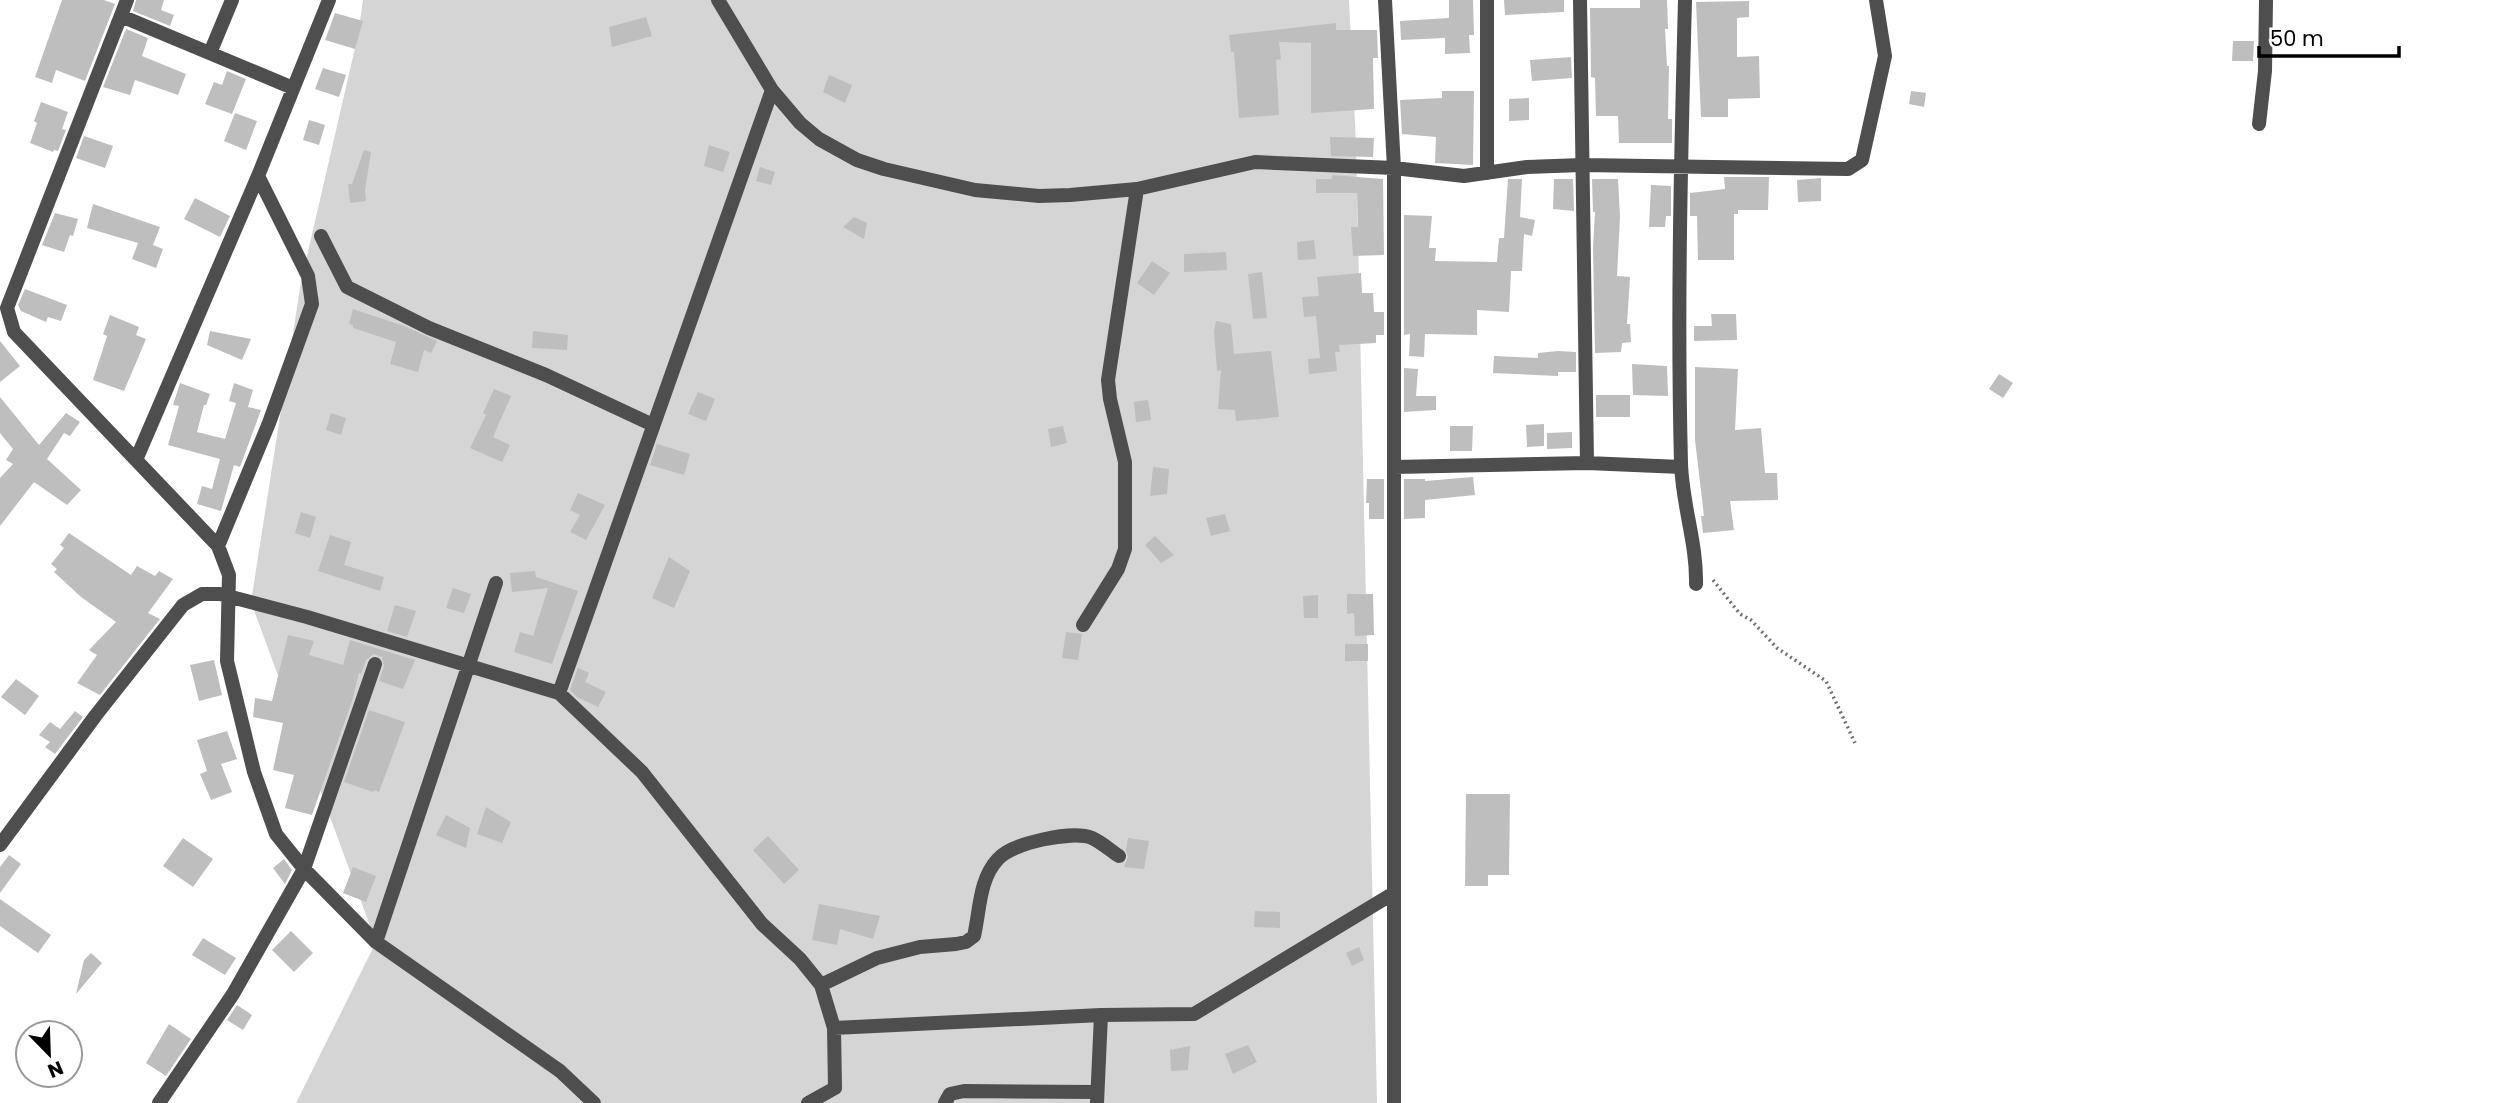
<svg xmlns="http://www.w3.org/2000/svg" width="2497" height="1103" viewBox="0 0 2497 1103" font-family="Poppins,sans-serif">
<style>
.green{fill:#d5d5d5}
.building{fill:#bebebe}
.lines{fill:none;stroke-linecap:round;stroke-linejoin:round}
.path{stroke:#707070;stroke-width:3.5;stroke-dasharray:2 3.5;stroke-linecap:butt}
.minor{stroke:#4e4e4e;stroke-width:14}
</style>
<rect width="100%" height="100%" fill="#fff"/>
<path class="green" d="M363,0H1349L1356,144L1377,1103H296L376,942L251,602L301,282L358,35Z"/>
<path class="building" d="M62,0H104L115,4L85,81L56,70L52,83L35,77Z
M136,0H164L161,10L174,15L170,26L133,11Z
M1449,0H1473L1474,35H1469L1470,53L1445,54V38L1401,40L1400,21L1449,18Z
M1504,0H1564V12L1505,15Z
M1640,0H1667L1668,29H1665L1667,66H1669L1668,119H1672V143H1619L1618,116H1596L1595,78L1591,77L1590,8H1640Z
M1749,1V17L1737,18V57L1759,56L1760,98L1728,99V117H1701L1696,2Z
M335,13L363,21L355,49L325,40Z
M646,17L652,36L612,47L609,27Z
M1336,23V30H1377L1378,58H1373L1374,109L1311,113V43L1279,42L1281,59L1276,60L1279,115L1239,118L1234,52H1231L1229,35Z
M126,29L148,38L142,56L186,74L178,95L135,80L130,95L103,87Z
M2233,41H2254L2253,61H2232Z
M1571,57L1572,78L1532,81L1530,60Z
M323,68L346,75L339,97L315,89Z
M227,71L246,79L232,114L205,104L214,82L222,85Z
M829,75L852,85L845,103L823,92Z
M1442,91H1474L1473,165L1435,163L1436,137L1402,134L1400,100L1442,98Z
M1911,91L1926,93L1924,107L1909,104Z
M1529,98V120L1509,121V99Z
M41,102L68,112L62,129L66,130L58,151L54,150L53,152L30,143L37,123L34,121Z
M235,113L257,121L246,150L224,141Z
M309,120L325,125L319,145L303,140Z
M84,136L113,146L105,168L76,158Z
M1330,137L1374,138L1373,157L1331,156Z
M709,145L730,152L723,172L704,166Z
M364,150L371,152L365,190L366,201L350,203L348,184H352Z
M760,167L775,172L771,185L756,181Z
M1332,175L1383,179L1384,255L1353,256L1351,227H1358L1357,193H1316V179H1332Z
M1724,177H1769L1768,210H1738V214H1734V260H1698L1697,216H1690V193L1725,189Z
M1821,178V201L1798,202L1797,180Z
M1508,179H1522L1520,217L1535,220L1532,236L1524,234L1522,271H1511L1509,312L1477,310V335L1425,334L1424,357L1409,356L1410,334L1404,335V215L1432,216L1429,248H1436L1435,261L1497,262L1499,238H1504Z
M1554,179H1573L1574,211L1553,209Z
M1592,179H1618L1620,217L1617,276L1630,277L1627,324H1630L1631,342L1622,343L1621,352L1595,353L1593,248L1595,212H1593Z
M1651,185L1671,186V216H1666L1665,227H1649Z
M195,198L230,216L220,237L184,219Z
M93,204L160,227L153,245L163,249L156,268L132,259L138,243L87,228Z
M55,213L78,219L73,236L70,235L64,252L42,245Z
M854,217L867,223L864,239L843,227Z
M1314,240L1316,259L1298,260L1297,242Z
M1226,252L1227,270L1184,272V254Z
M1152,261L1170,273L1154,295L1137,283Z
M1262,272L1267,318L1253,319L1248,274Z
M1361,273L1362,293H1373L1374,312H1384V335H1376V343L1339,345L1340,352H1335L1337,371L1309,374L1308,359L1320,358L1316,316L1304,317L1302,297L1319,296L1317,277Z
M25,289L67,305L61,321L48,317L46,322L21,311L18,305Z
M353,309L404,326L437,341L431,353L424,350L418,372L390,364L396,342L353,328V325L349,324Z
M1711,314H1736L1737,340L1694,341V326H1712Z
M110,315L139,327L136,335L146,339L124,391L93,380L107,336L103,334Z
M1216,321L1231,324L1234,354L1271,351L1279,417L1236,421L1235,410L1218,409L1221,370L1217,371L1214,331Z
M210,331L251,339L242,360L207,345Z
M533,331L568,335L567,350L532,348Z
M0,341L20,366L0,382Z
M1558,351L1576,352V372H1558V376L1493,373L1494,356L1538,358V353Z
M1632,364L1667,366L1668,396L1633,395Z
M1695,367L1738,369L1735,430L1761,428L1765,473H1777L1778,500L1730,501L1734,530L1703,533L1701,516H1704L1695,440Z
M1404,368L1418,369L1416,396H1436V410L1404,412Z
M1999,374L2013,383L2003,398L1989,389Z
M180,383L210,394L206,405H204L197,432L225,439L236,403L229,401L234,383L253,390L248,407L261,410L240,467L234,465L221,511L197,504L202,486L212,489L220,459L168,445L179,406L173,405Z
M494,389L511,396L493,437L510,445L502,462L470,448L486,415L483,413Z
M698,392L715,399L706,421L688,414Z
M1596,395H1630V417H1596Z
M0,397L39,445L66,413L80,422L70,436L64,433L47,459L81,490L67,505L34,482L0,526V478L13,464L6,460L13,449L0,433Z
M1148,400L1151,420L1136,422L1134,402Z
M331,413L346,418L341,435L326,430Z
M1544,424V446L1527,447L1526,425Z
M1063,426L1067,443L1051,447L1048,429Z
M1450,426H1473L1472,451H1450Z
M1572,432V448L1547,449V433Z
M657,444L690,454L684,475L650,465Z
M1153,467L1169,469L1167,494L1150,496Z
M1473,477L1475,495L1425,500V518L1404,519V479H1425V481Z
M1367,479H1384V519H1369V503H1366Z
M578,493L605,505L586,540L570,532L580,515L570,510Z
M301,512L316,517L310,538L295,533Z
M1225,514L1230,531L1211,536L1206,518Z
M69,533L131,575L137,566L155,576L159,571L173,579L148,613L160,619L100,695L77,683L97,655L89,650L116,622L81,597L54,572L57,569L51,564L64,548L60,545Z
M330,535L351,542L344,565L384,577L380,591L318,571Z
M1155,536L1174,555L1161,563L1145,545Z
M669,557L690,571L674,608L652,598Z
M535,571L536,577L578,591L552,664L514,652L520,632L533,636L548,588L512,592L510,573Z
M453,588L471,594L464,613L446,608Z
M1347,594H1373L1374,635L1355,636L1354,613L1347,614Z
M1318,595V618H1304L1303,596Z
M395,605L416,611L407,637L387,631Z
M1066,632L1082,634L1078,660L1062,658Z
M288,635L314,641L309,655L343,665L350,640L415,660L403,689L379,681L384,666L382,657L374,654L366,660L361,674L359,673L352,701L312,815L285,808L294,775L273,770L283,723L253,717L255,698L272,701Z
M1345,644H1368V661H1345Z
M214,660L222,695L199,701L190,665Z
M578,668L589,673L585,682L606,692L598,707L577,697L570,690Z
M16,679L39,696L25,715L1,697Z
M369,710L405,722L379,792L374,790L373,792L344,782Z
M75,711L83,717L55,754L45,747L50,742L39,735L50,722L60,729Z
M227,731L237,759L221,764L232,792L211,800L200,774L207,771L197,740Z
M1466,794H1510L1509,875H1488V886H1465Z
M486,807L511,822L502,843L477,834Z
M446,815L470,828L466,848L436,835Z
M768,836L799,870L784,884L753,850Z
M183,838L213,859L193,887L163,866Z
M1128,838L1149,841L1144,869L1124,867L1128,857L1126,850Z
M9,855L21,864L0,893V867Z
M284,859L292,870L285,884L273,868Z
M353,867L376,876L366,902L343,893Z
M0,899L51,935L38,953L0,926Z
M819,904L880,916L873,939L840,929L837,945L812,940Z
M1255,911L1280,912V928L1254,927Z
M291,931L313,953L294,972L272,950Z
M203,938L236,958L225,975L192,955Z
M1359,947L1364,960L1352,966L1346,953Z
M91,953L102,963L76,994L84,960Z
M237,1005L252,1015L243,1030L227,1020Z
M169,1024L191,1039L166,1076L146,1063Z
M1248,1045L1257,1062L1233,1074L1225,1054Z
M1190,1046L1188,1070L1171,1071L1170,1050Z"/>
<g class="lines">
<path class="path" d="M1713,580L1740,614L1751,620L1777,648L1826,681L1855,743"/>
<path class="minor" d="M127,0L7,308L14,332L218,546L229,575L227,661L254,772L276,834L304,869L376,942L560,1071L594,1103
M718,0L772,90L800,123L819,139L857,160L884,169L975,190L1039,196L1070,195L1137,189L1255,162L1394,168L1464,176L1527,167L1582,165L1848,169L1862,160L1885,56L1876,0
M1385,0L1394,168V1103
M1580,0L1587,463
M1685,0C1681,154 1677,309 1681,463C1682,504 1697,543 1696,584
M121,16L293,88
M210,53L232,0
M2259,124L2265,71L2266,0
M1487,173V0
M321,236L347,287L429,328L546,375L653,425
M136,460L258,176
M1394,467L1587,463L1681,467
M218,546L269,423L312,304L308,276L258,176L329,0
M1083,625L1118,569L1125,549V462L1110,399L1108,380L1137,189
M559,693L772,90
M0,845L96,715L183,605L202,594H220L307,617L559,693L642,772L762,924L800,959L821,985L834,1028L835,1088L808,1103
M376,942L496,583
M821,985L877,958L920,947L956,944L966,942L974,936C980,910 979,879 998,859C1012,843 1072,830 1092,838C1101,842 1110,850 1119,856
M834,1028L1101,1015L1194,1014L1394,893
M159,1103L233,994L304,869L375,664
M945,1103L950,1094L964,1091L1097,1092
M1097,1103L1101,1015"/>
</g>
<g transform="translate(49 1054) rotate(157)"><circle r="33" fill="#ffffff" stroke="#999999" stroke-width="2"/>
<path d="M0-5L12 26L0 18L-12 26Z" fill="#000000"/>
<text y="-10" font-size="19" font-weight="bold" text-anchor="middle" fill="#000000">N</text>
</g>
<path d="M2259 46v10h140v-10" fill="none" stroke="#000000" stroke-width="3.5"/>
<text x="2270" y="46" font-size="21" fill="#000000" stroke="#ffffff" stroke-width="5" paint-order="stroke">50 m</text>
</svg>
